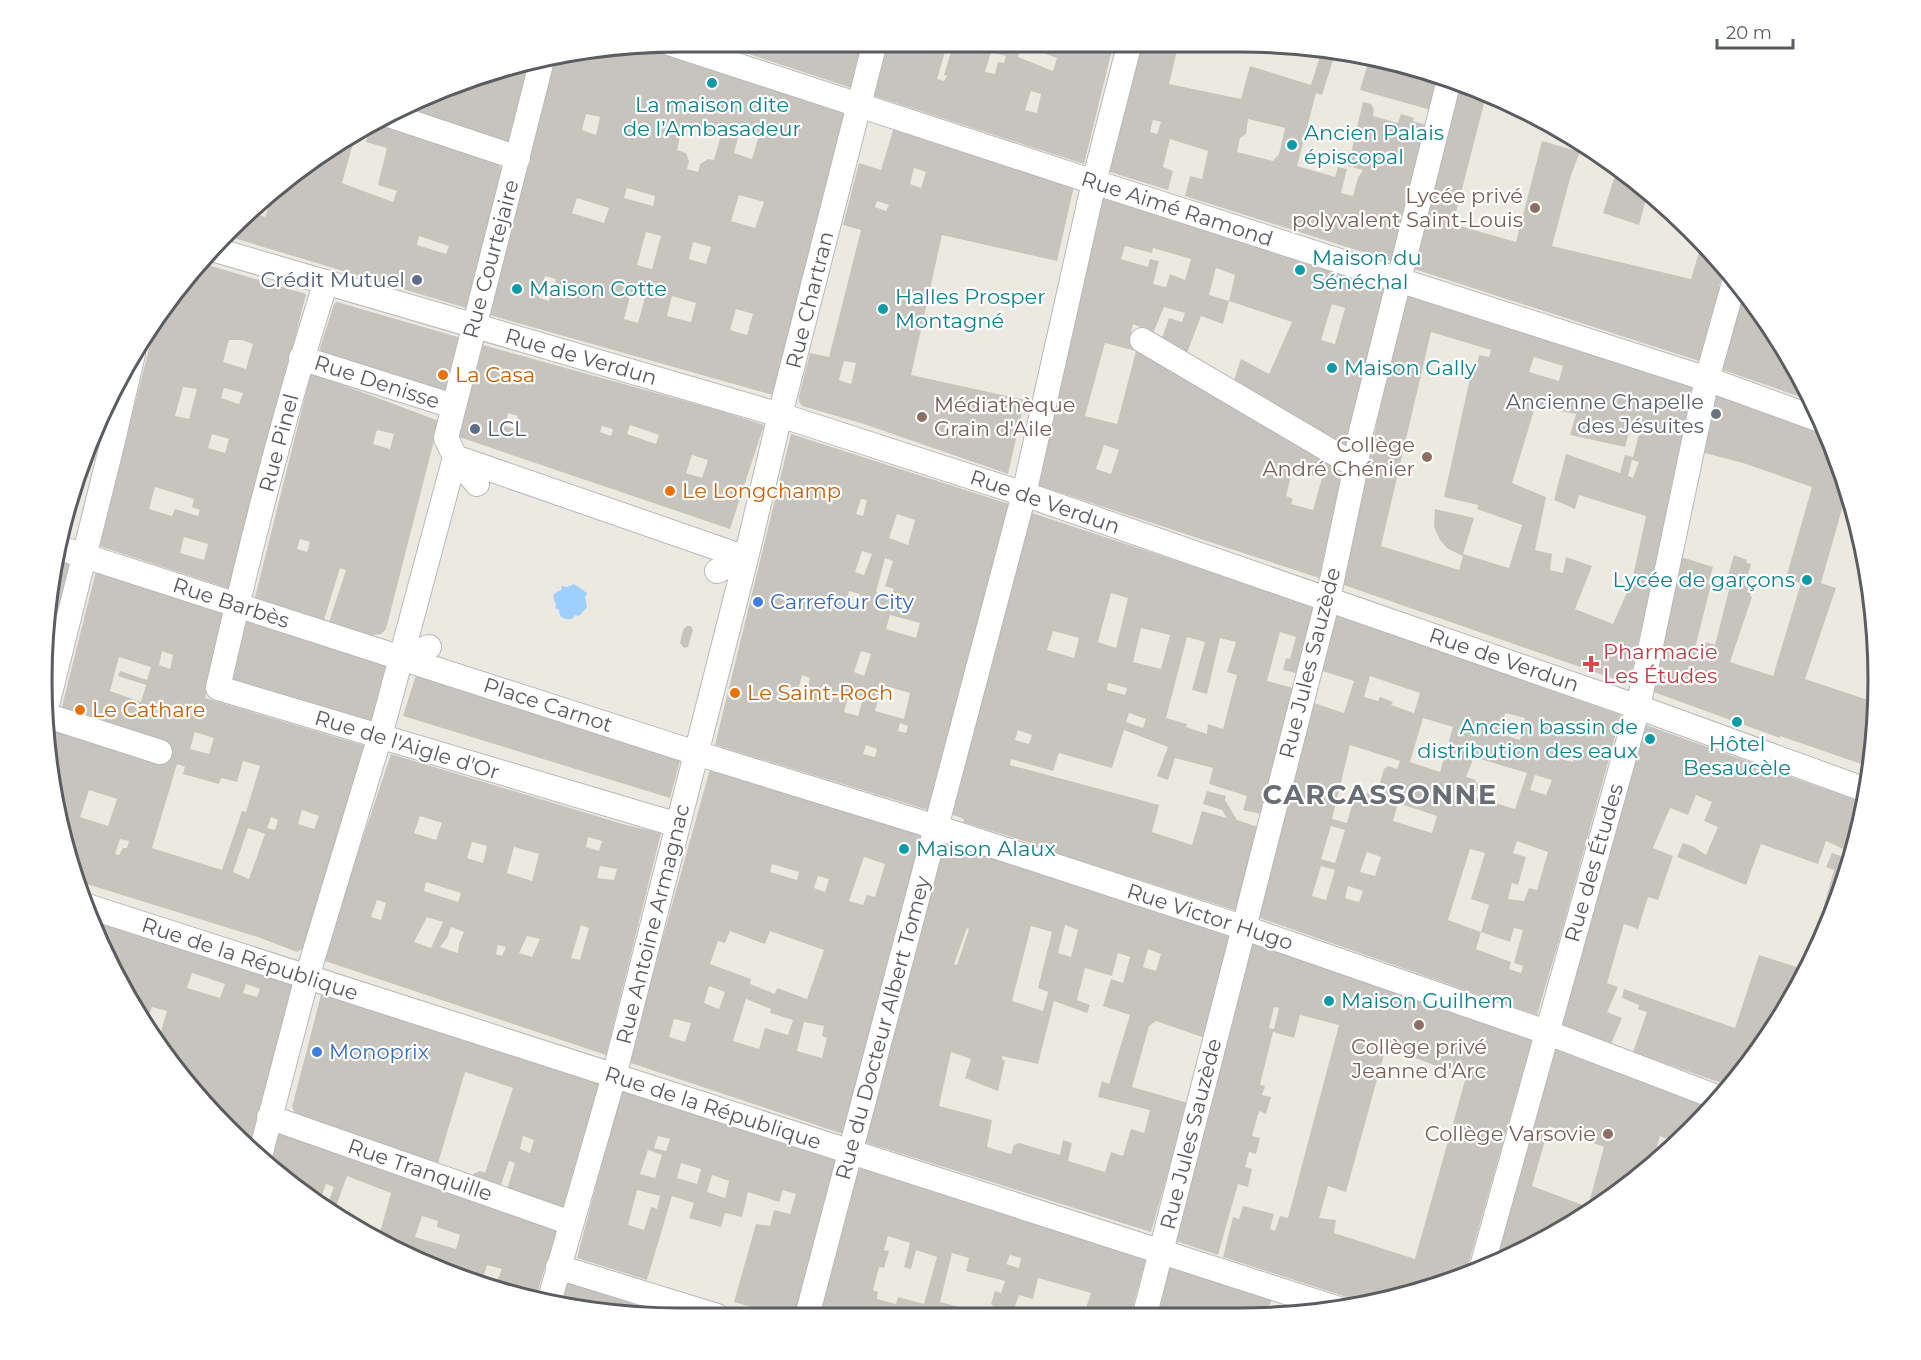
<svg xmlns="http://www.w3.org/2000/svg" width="1921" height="1360" viewBox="0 0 1921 1360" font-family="Montserrat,sans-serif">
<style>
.water{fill:#9dcfff}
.building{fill:#c7c4bd;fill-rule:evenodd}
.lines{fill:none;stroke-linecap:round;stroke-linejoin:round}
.street-casing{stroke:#b6b8bd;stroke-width:26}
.street{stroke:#fff;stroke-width:24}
.culture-dot{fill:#0f9aa8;stroke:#fff;stroke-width:2}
.education-dot{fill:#8d6e63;stroke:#fff;stroke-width:2}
.service-dot{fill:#5c6f8a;stroke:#fff;stroke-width:2}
.food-dot{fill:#e8710a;stroke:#fff;stroke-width:2}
.worship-dot{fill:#6b7280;stroke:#fff;stroke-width:2}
.shop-dot{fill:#3f7fe0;stroke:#fff;stroke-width:2}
.health-dot{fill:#e0444e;stroke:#fff;stroke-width:2}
.labels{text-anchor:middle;stroke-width:4.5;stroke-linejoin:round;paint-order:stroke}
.culture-label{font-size:21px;fill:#0d838f;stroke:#fff;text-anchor:start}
.education-label{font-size:21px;fill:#785e54;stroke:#fff;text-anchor:end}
.street-label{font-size:21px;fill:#595c61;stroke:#fff}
.service-label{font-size:21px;fill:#4e5e75;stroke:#fff;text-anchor:end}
.food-label{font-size:21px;fill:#c56008;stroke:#fff;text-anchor:start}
.worship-label{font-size:21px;fill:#5b616d;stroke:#fff;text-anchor:end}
.shop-label{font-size:21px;fill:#366cbe;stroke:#fff;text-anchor:start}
.health-label{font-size:21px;fill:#be3a42;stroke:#fff;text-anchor:start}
.district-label{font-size:27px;font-weight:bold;letter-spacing:1.5px;fill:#6a6e74;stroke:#fff}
.rim{fill:none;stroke:#595c61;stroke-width:3}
</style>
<rect width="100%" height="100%" fill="#eceae0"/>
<path class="water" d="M574,584L587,593L585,597L587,607L579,616L575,615L572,619H565L560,616L559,610L555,608L556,605L553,596L555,593L561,590L562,586L567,587Z"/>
<path class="building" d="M712,42H864L852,88Z
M888,42H948L937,79L944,81L947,76L944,75L954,42H1022L1018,57L1053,71L1057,58L1038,51L1036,47L1038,42H1114L1084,164L874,96ZM991,52L1006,56L1004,63L998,62L995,74L985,72ZM1031,91L1041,94L1037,113L1025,110Z
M1138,42H1179L1169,84L1241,99L1250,66L1311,85L1322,50L1336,51L1322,95L1316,93L1297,166L1335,177L1338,167L1347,169L1341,193L1353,196L1358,178L1363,170L1348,166L1363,102L1371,104L1374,110L1373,116L1398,123L1401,114L1414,118L1413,121L1427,125L1391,261L1185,196L1190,176L1202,179L1208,151L1170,139L1163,167L1173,171L1168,190L1107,171ZM1248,119L1285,128L1279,154L1273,161L1237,152L1240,138L1246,134ZM1153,120L1161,122L1157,134L1150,132Z
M644,47L845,111L773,395L486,314L555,59ZM586,114L600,117L596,135L582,130ZM683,123L721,135L714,160L708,159L700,164L698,172L687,169L689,161L686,153L677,150ZM740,130L759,136L752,159L734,153ZM627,188L655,196L653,206L624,198ZM739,195L764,202L755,228L731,221ZM577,198L609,208L604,223L572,213ZM646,232L661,236L652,269L637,265ZM693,242L711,247L706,264L689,259ZM545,276L556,279L549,301L539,298ZM631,293L645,297L638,323L624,319ZM672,296L696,303L691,322L667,316ZM736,309L753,314L747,335L730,330Z
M1370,56L1386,61L1384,68L1390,69L1392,62L1439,77L1431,110L1360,90Z
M529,62L507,147L399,110L436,91L493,71L497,72L498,70L515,64Z
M1459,83L1487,92L1453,224L1516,242L1542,141L1580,152L1571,175L1552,246L1691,279L1702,242L1726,266L1719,286L1722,287L1715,307H1714L1699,361L1411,268Z
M381,120L495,158L502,169L466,308L227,236L256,211L255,214L265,217L269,206L263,204L326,149L356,133L342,183L393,202L397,191L378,185L387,148L366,142L371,125ZM419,236L449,246L446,254L417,245Z
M894,127L1074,186L1057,261L942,235L911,375L1025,400L1008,474L864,424L802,406L799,402V396L810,353L829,357L861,230L843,225L859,163L881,170ZM914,168L926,172L921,188L910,184ZM877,201L889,205L886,211L875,207ZM844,361L856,363L851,384L839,380Z
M1618,166L1630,174L1648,192L1639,225L1603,213Z
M1103,195L1386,286L1348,448L1232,386L1241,359L1269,374L1292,322L1229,301L1223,324L1201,316L1187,353L1162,338L1169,318L1182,322L1185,313L1164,307L1153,333L1133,324L1131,332L1140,336L1345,463L1319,578L1037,485ZM1125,246L1152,253L1153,248L1191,259L1185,280L1170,274L1166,287L1153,284L1159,261L1150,259L1148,267L1121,259ZM1216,268L1235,275L1229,301L1209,295ZM1332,304L1345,308L1335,344L1321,340ZM1105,343L1136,351L1117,424L1085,416ZM1104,445L1119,450L1111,474L1096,469ZM1293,469L1322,478L1313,510L1291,504L1293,499L1286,496Z
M198,262L306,294L233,590L99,546L156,321ZM229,340H242L253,344L246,369L223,362ZM183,387L197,389L189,419L175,416ZM224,388L243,393L239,404L221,398ZM212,434L229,439L225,453L208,448ZM155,487L194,499L192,507L200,510L198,516L175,509L172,516L149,509ZM184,537L208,544L204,560L180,553Z
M1741,288L1769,327L1765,332L1776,336L1793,361L1812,401L1720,369Z
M1406,292L1694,385L1670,491L1672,492L1629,684L1341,584ZM1431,332L1491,350L1489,357L1479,355L1477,367L1472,369L1444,497L1478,505L1477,509L1522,525L1509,568L1463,554L1474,518L1435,509L1434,527L1440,540L1448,549L1463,556L1459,570L1381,546ZM1534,357L1563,366L1559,381L1529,372ZM1535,407L1576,414L1570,435L1625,447L1629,432L1639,434L1633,457L1625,455L1620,473L1566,454L1554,500L1575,509L1579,495L1646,516L1632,581L1613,624L1575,609L1592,566L1566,557L1563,573L1550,570L1552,554L1535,550L1546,497L1512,483ZM1632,460L1639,462L1633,478L1628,476Z
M337,302L461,338L445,397L321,352L320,348L334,304Z
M483,345L721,411L764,425L730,529L459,437ZM508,413L518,416L514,429L505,426ZM630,425L659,435L656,444L627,434ZM602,426L613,429L611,436L600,432ZM692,455L708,460L702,478L686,473Z
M311,373L439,421L386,629L381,634L372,635L329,622L346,570L340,568L324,620L255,597ZM377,430L394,434L390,449L373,444ZM300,539L310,542L307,552L297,549Z
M1715,392L1826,432L1845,475L1848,488L1821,583L1836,588L1805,679L1877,703L1878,721L1870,767L1780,736V738L1648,690L1678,556L1713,567L1708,584L1711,585L1694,652L1702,654L1706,642L1715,645L1729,590L1724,589L1734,555L1747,560L1746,563L1751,564L1745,585L1752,588L1750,596L1752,597L1730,662L1773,676L1801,583L1786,578L1812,487L1743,463L1701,452Z
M791,434L1009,504L928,810L715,745ZM861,499L867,500L863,516L856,514ZM897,514L915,520L908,545L889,538ZM862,551L872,554L864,575L855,572ZM885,558L893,561L885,586L894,589L891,597L876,592ZM849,591L860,594L857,606L846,602ZM890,615L920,623L916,638L886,629ZM861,651L871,654L864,676L854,672ZM802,675L810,678L805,701L796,698ZM882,685L910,693L904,719L875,711ZM849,694L863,699L858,716L844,712ZM900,723L908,726L906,733L898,731ZM866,745L877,749L875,757L863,754Z
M1029,512L1314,606L1296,673L1283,670L1286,658L1290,659L1296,637L1280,632L1267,681L1293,688L1261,814L1243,810L1247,796L1209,784L1213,768L1175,758L1168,780L1157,776L1168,747L1124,730L1112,768L1059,753L1053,771L1011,759L1010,765L1159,805L1152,832L1192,845L1202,811L1227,818L1222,810L1203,804L1207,791L1226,796L1225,800L1237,820L1258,827L1237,911L1033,846L1034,844L963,822L964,819L953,815V804ZM1111,593L1128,598L1116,648L1098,642ZM1141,628L1170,635L1161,669L1133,662ZM1053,631L1079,638L1074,658L1047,650ZM1187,637L1205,642L1192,690L1207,694L1220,638L1236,642L1227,672L1237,675L1223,729L1208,724L1207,734L1186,727L1187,724L1166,718ZM1108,683L1127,688L1125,695L1107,690ZM1129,713L1146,719L1143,728L1126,722ZM1018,730L1032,735L1029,744L1015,740Z
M58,559L75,565L48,671V596Z
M96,571L228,614L205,698L369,747L305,947L297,952L258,937L77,881L64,845L48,762ZM162,651L173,655L170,669L159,665ZM119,657L151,667L147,680L120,671L118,676L146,685L141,702L110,691ZM195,732L214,738L209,754L190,749ZM243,761L260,766L246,812L242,811L222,870L152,848L177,764L185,767L183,774L219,784L221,778L237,782ZM89,790L117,799L108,826L80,817ZM302,810L319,816L314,829L298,824ZM271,817L278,820L275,830L267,828ZM248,828L265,834L249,879L233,872ZM120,839L129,841L127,848H123L119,855L115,854Z
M1334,614L1621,715L1564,923L1537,1015L1257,917L1311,702L1344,713L1354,681L1319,670ZM1370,676L1420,693L1414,713L1391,705L1393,702L1380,697L1378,701L1364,697ZM1505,713L1525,718L1520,740L1501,734ZM1423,718L1453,727L1440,772L1410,762ZM1350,745L1400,761L1397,769L1388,766L1384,769L1376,796L1356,790L1347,823L1332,819ZM1563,745L1577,751L1573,762L1559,758ZM1474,757L1527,773L1515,809L1475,797L1479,786L1474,779L1466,777ZM1535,775L1552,780L1546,795L1530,790ZM1398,803L1437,816L1432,833L1393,821ZM1331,826L1345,830L1335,863L1321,859ZM1517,841L1548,852L1537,890L1529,888L1524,901L1508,899L1512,883L1518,885L1526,857L1513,853ZM1470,849L1485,853L1471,899L1489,905L1481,932L1448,920ZM1367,852L1381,857L1375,876L1360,872ZM1321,866L1335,870L1326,900L1312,896ZM1348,886L1363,891L1359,902L1345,898ZM1514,928L1523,930L1514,963L1523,966L1521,973L1509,969L1511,962L1476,949L1481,932L1510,942Z
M242,617L393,665L375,723L225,677Z
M687,626H691L693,630L688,647L684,648L680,643L683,630Z
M417,672L681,757L670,798L403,716Z
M1646,725L1864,803L1854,854L1826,841L1818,864L1761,844L1746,885L1677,857L1683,843L1694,847L1706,855L1718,827L1704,821L1712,802L1696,795L1688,815L1670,808L1653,848L1673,856L1658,900L1648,897L1638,929L1624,924L1607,983L1618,987L1607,1012L1622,1018L1611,1044L1560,1025L1637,748Z
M391,754L626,825L661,833L606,1055L322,960ZM420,816L442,823L436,840L414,833ZM588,837L602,841L599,851L586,847ZM472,842L487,846L483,863L467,858ZM514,847L539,854L532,881L507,873ZM600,866L617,869L614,880L597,878ZM426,882L461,893L458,902L424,891ZM377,900L386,903L381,920L371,917ZM427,917L443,922L431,948L414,942ZM581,925L589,928L580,960L571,958ZM451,927L464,932L459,944L458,953L440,947L447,938ZM527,936L540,939L532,957L519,953ZM498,945L506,947L502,956L496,954Z
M710,769L922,835L843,1134L628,1062ZM864,857L885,864L875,897L867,895L863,905L849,901ZM772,864L799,872L797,880L770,872ZM818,876L829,879L825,892L814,888ZM730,931L765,944L770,931L824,950L807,999L777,988L775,994L750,984L751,979L710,964L718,941L725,943ZM709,986L725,992L719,1009L704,1003ZM746,999L771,1009L770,1013L793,1020L788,1035L765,1028L759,1049L733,1041ZM674,1019L691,1023L685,1042L669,1037ZM804,1022L824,1026L822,1036L827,1038L822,1058L797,1051Z
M944,840L1233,934L1205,1038L1156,1021L1149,1026L1132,1087L1188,1103L1151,1232L864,1142ZM1065,925L1078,930L1071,957L1058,953ZM1031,926L1052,932L1038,988L1048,992L1043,1011L1012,1001ZM967,928L969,929L957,965L954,964ZM1148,949L1161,954L1156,971L1143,967ZM1118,953L1130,957L1123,983L1111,979L1103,1006L1130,1015L1109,1084L1102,1081L1098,1097L1150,1110L1144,1133L1131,1129L1123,1156L1111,1152L1105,1172L1068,1161L1072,1143L1063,1140L1060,1155L1019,1143L1014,1145L1011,1154L987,1147L992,1120L939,1106L951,1052L971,1059L965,1078L998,1091L1005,1061L1002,1059V1056L1038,1064L1054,1001L1087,1013L1090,1005L1077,1000L1085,968L1112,976Z
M1832,853L1852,860L1813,962L1787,1004L1782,1002L1773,1026L1747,1068L1730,1086L1633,1052L1647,1012L1638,1009L1639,1005L1622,998L1624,989L1735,1028L1759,955L1806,970L1834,870L1826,867Z
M88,908L295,981L251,1148L201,1101L159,1038L167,1011L152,1007L147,1021L108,962ZM192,973L225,984L220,998L187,988ZM246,984L260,989L257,997L243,993Z
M1253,941L1532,1040L1465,1276L1446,1284L1365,1303L1223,1257L1233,1217L1239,1219L1243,1206L1274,1214L1270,1229L1275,1231L1280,1216L1288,1218L1339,1025L1300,1015L1294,1038L1273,1032L1260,1085L1265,1086L1262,1095L1271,1097L1266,1114L1259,1111L1252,1136L1260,1138L1256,1154L1249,1152L1245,1167L1252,1169L1248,1187L1238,1184L1218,1255L1173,1240ZM1274,1007L1279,1008L1274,1029L1269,1028ZM1386,1047L1466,1077L1415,1259L1334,1233L1336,1220L1319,1218L1328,1186L1346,1192Z
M333,988L601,1077L563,1212L506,1193L515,1163L509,1161L499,1191L470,1181L473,1174L480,1171L485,1173L513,1088L465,1072L436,1170L298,1118L292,1107L321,995ZM523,1136L534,1140L530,1153L520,1149Z
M1554,1049L1710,1108L1678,1143L1660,1136L1651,1166L1523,1252L1492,1265ZM1549,1126L1604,1147L1588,1207L1532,1186Z
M623,1083L839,1155L794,1316H784L734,1302L756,1224L770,1226L774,1210L790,1214L796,1194L783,1190L779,1202L748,1192L742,1217L725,1213L721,1227L689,1218L694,1203L672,1196L647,1280L577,1258ZM658,1136L670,1139L666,1151L654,1148ZM648,1150L662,1155L655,1178L640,1174ZM681,1163L701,1169L697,1184L677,1178ZM712,1175L729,1181L725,1198L707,1192ZM637,1190L660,1196L657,1209L651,1207L644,1230L628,1225Z
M279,1127L560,1224L550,1262L547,1261L535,1300L511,1295L514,1286L497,1281L502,1269L487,1265L481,1284L398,1252L378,1240L391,1193L347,1176L334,1212L326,1208L334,1187L326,1184L319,1203L292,1186L269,1165ZM422,1216L438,1221L437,1227L460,1235L456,1249L415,1237Z
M866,1166L1147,1255L1131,1314H1084L1091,1293L1038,1278L1033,1299L1019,1295L1014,1309L1027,1314H994L996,1309L991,1304L995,1291L1001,1293L1005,1281L966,1271L969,1258L952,1253L940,1302L967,1309L965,1315L820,1316L858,1170ZM888,1236L910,1243L904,1267L911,1269L916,1250L937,1257L924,1304L898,1297L896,1304L877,1299L878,1292L873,1290L879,1267L884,1268L889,1251L884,1250ZM1010,1255L1021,1258L1019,1268L1006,1264Z
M1168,1263L1273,1296L1268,1310L1253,1306L1251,1313H1237L1226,1310L1225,1313L1155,1314Z
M568,1278L701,1316L639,1317L560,1304Z"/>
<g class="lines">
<defs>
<path id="street" d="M669,43L1094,182L1707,379L1820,420
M389,115L518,158
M212,249L780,415L1024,494L1638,707L1866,790
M326,282C283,415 249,551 218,688L678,825
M1142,340L1356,466
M301,358L453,406
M455,457L746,558
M477,484L455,457L446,438L542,60
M60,548L696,753L936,827L1242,927L1546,1032L1719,1098
M717,571L746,558
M401,658L429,647
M48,701L112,445L133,354
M48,716L160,752
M87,906L1339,1309
M269,1117L571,1223
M260,1156L307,977L380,736L455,457
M558,1267L717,1316
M1481,1270L1638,707L1707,379L1735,279
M549,1302L614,1076L746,558L780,415L875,42
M1145,1314L1328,599L1356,466L1360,436L1449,80
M807,1316L1024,494L1094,182L1130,42"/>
</defs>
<use href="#street" class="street-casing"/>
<use href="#street" class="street"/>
</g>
<g class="culture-dot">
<circle cx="712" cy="83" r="6"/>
<circle cx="1292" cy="145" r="6"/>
<circle cx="1300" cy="270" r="6"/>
<circle cx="517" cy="289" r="6"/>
<circle cx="883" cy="309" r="6"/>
<circle cx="1332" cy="368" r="6"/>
<circle cx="1807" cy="580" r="6"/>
<circle cx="1737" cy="722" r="6"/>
<circle cx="1650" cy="739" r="6"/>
<circle cx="904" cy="849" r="6"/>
<circle cx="1329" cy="1001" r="6"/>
</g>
<g class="education-dot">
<circle cx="1535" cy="208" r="6"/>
<circle cx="922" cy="417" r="6"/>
<circle cx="1427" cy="457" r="6"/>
<circle cx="1419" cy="1025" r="6"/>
<circle cx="1608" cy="1134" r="6"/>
</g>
<g class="service-dot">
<circle cx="417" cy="280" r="6"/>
<circle cx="475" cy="429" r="6"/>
</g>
<g class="food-dot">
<circle cx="443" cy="375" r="6"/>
<circle cx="670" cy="491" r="6"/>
<circle cx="735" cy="693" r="6"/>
<circle cx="80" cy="710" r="6"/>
</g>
<circle class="worship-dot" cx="1716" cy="414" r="6"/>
<g class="shop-dot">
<circle cx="758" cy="602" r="6"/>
<circle cx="317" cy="1052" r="6"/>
</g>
<path class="health-dot" d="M1588 655h6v6h6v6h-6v6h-6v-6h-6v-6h6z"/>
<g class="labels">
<g class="culture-label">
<text x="712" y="112" text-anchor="middle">La maison dite<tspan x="712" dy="24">de l’Ambasadeur</tspan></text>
<text x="1304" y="140">Ancien Palais<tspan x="1304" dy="24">épiscopal</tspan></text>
<text x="1312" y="265">Maison du<tspan x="1312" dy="24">Sénéchal</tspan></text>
<text x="529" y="296">Maison Cotte</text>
<text x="895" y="304">Halles Prosper<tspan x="895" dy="24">Montagné</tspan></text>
<text x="1344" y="375">Maison Gally</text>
<text x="1795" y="587" text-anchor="end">Lycée de garçons</text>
<text x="1638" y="734" text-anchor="end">Ancien bassin de<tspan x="1638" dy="24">distribution des eaux</tspan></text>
<text x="1737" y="751" text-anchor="middle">Hôtel<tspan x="1737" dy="24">Besaucèle</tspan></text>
<text x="916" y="856">Maison Alaux</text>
<text x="1341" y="1008">Maison Guilhem</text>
</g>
<g class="education-label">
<text x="1523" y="203">Lycée privé<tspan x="1523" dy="24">polyvalent Saint-Louis</tspan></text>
<text x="934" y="412" text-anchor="start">Médiathèque<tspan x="934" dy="24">Grain d'Aile</tspan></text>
<text x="1415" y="452">Collège<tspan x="1415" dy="24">André Chénier</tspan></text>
<text x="1419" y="1054" text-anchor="middle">Collège privé<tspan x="1419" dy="24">Jeanne d'Arc</tspan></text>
<text x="1596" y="1141">Collège Varsovie</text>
</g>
<g class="street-label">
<text transform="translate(1177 209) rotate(18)" y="7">Rue Aimé Ramond</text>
<text transform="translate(491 259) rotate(-75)" y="7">Rue Courtejaire</text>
<text transform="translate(810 300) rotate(-76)" y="7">Rue Chartran</text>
<text transform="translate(581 357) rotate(16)" y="7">Rue de Verdun</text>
<text transform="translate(377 382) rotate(18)" y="7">Rue Denisse</text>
<text transform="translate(279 443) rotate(-75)" y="7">Rue Pinel</text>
<text transform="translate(1045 502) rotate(19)" y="7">Rue de Verdun</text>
<text transform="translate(231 603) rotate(18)" y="7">Rue Barbès</text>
<text transform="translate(1504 660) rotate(19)" y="7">Rue de Verdun</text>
<text transform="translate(1310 663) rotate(-76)" y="7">Rue Jules Sauzède</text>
<text transform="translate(548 705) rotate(18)" y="7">Place Carnot</text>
<text transform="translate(407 745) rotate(17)" y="7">Rue de l'Aigle d'Or</text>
<text transform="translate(1594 863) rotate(-74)" y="7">Rue des Études</text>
<text transform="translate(1210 917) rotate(18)" y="7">Rue Victor Hugo</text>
<text transform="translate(653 924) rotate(-76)" y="7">Rue Antoine Armagnac</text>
<text transform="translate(250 959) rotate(18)" y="7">Rue de la République</text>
<text transform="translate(883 1028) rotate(-75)" y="7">Rue du Docteur Albert Tomey</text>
<text transform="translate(713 1108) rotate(18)" y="7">Rue de la République</text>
<text transform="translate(1191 1134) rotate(-76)" y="7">Rue Jules Sauzède</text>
<text transform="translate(420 1170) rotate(19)" y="7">Rue Tranquille</text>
</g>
<g class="service-label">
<text x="405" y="287">Crédit Mutuel</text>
<text x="487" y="436" text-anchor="start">LCL</text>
</g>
<g class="food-label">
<text x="455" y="382">La Casa</text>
<text x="682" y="498">Le Longchamp</text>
<text x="747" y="700">Le Saint-Roch</text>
<text x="92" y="717">Le Cathare</text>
</g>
<g class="worship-label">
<text x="1704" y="409">Ancienne Chapelle<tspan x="1704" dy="24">des Jésuites</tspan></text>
</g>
<g class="shop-label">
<text x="770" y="609">Carrefour City</text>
<text x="329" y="1059">Monoprix</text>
</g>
<g class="health-label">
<text x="1603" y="659">Pharmacie<tspan x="1603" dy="24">Les Études</tspan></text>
</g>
<g class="district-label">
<text x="1380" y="804">CARCASSONNE</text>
</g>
</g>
<path d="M0 0H1921V1360H0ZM680 52H1240A628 628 0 0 1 1868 680V680A628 628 0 0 1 1240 1308H680A628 628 0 0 1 52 680V680A628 628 0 0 1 680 52Z" fill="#fff" fill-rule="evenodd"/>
<path class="rim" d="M680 52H1240A628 628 0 0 1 1868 680V680A628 628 0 0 1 1240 1308H680A628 628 0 0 1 52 680V680A628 628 0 0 1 680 52Z"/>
<path d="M1717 39v9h76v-9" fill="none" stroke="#595c61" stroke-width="3"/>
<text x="1726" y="39" font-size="18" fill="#595c61" stroke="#ffffff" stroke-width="4.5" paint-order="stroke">20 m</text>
</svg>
